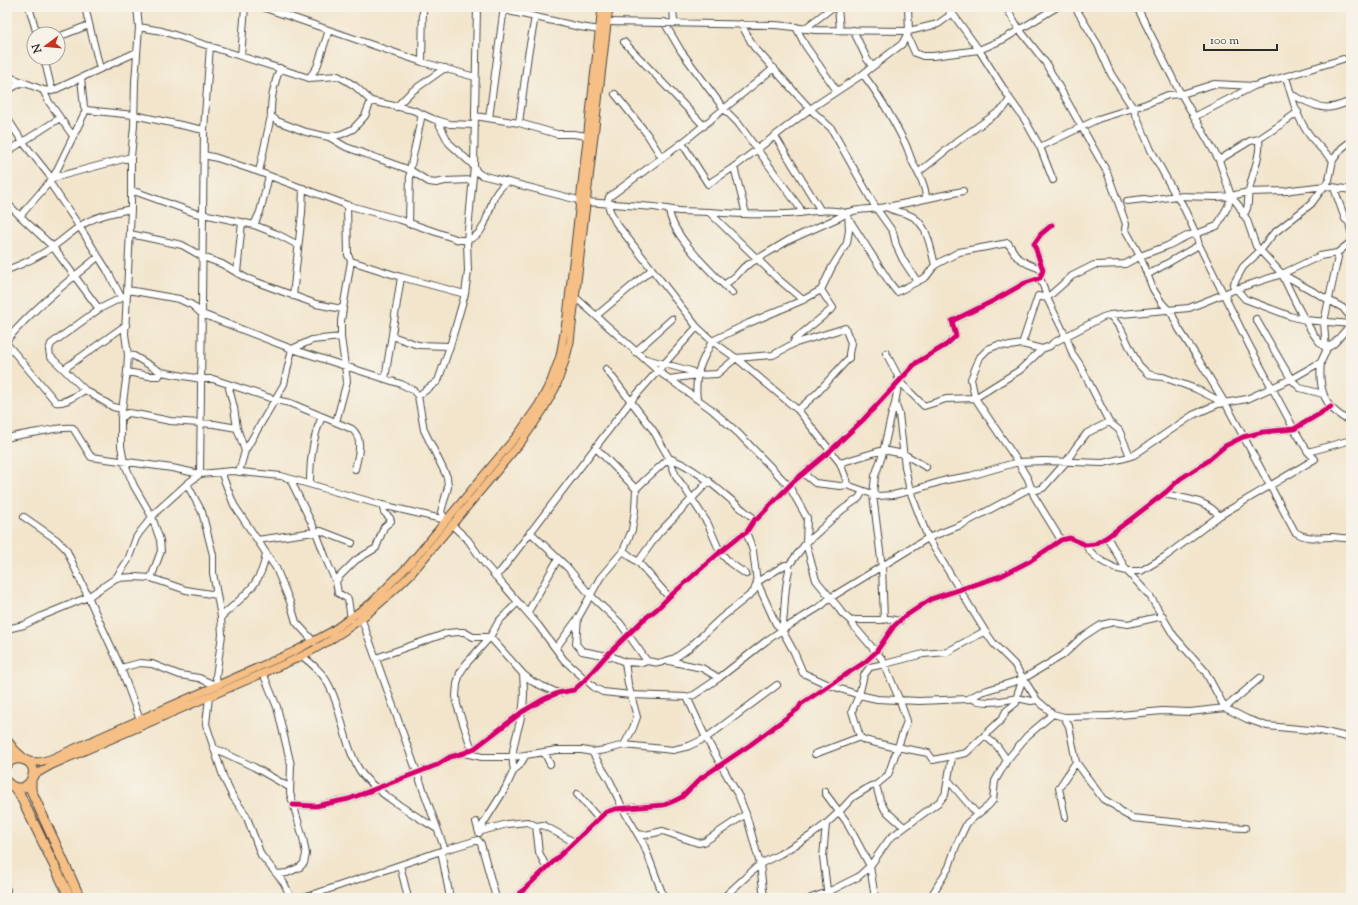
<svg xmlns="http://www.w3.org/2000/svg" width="1358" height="905" viewBox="0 0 1358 905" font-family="'Sorts Mill Goudy',serif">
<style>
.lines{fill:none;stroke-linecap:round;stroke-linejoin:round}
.minor-casing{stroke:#494743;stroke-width:8}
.major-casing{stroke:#494743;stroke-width:9}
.highway-casing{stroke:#494743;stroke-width:11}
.minor{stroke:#fff;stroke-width:6}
.major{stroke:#f5bf86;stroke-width:7}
.highway{stroke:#f5bf86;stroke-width:9}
.cycleway-casing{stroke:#f7f3e8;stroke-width:8}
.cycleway{stroke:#d6006c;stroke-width:5}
</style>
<rect width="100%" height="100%" fill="#f7f3e8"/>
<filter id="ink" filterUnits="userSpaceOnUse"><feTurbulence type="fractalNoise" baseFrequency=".025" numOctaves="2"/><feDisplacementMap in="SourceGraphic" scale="8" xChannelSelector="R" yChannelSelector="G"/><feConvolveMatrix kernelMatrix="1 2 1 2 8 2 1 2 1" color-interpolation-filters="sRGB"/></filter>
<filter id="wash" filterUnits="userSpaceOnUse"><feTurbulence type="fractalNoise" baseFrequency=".012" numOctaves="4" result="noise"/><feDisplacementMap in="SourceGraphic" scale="16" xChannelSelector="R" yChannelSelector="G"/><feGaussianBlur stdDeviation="0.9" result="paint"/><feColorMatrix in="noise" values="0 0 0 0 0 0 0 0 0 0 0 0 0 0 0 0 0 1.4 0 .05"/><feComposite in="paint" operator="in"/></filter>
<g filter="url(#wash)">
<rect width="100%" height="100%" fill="#f2e5cc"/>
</g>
<g filter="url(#ink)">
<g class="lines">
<defs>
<path id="minor" d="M29,7L37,34
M85,7L100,69
M137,7L139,27L135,82L134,126L131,157V209L125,334L128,355L127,372L121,418V446L124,462L134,486L152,517L160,540L161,551L151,578
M262,7L422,62L475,77
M673,7L674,22
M838,7L840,30
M1006,7L1019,29L1045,62L1107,172L1126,224L1125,229L1140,256L1153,289L1162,303L1172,314L1179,329L1197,357L1228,408L1295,532C1307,540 1318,537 1332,537C1338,537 1344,539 1351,538
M1075,7L1098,45L1111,74L1133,108L1151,150L1176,196L1182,204L1196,234L1199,245L1249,345L1294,429L1308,452L1315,459L1219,516L1166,556L1141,571H1127L1114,568C1111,565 1109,565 1105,563C1099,560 1089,552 1086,545
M1137,7L1176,85L1219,160L1231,196L1239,206L1247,220L1256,246L1282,274L1343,308L1351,318
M504,10L580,27L600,30
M950,10L979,50L1010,99L1025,120L1040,147L1053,180
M608,22L773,25C788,25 801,29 816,30L909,31L938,24L949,16L951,7
M664,22L681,51L724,109L738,123L800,208L801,213
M741,24L754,47L810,109L831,128L876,208L893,232L896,245L903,260L917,281
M139,27L162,31L309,78L338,76L347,81L355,86L371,101L413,110L433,119L450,124L474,125
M796,27L805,45L837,91
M804,29L833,7
M853,30L867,59L872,66
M907,35L915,53L923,56H933L979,50L1004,39L1057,7
M58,37L89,25
M624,42L704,126
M241,56L245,7
M44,58L52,91
M422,62L423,7
M280,68C274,84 270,99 271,116L277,121L306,132L329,137L342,134L353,129L365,116L371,101
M774,68L682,143L609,197C606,207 612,214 616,223L697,327L712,341L736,358L798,410L840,463L846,479L847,485
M863,74C879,95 893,119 905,143C908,149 910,157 913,163C919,175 925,184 926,197
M7,76L43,90L52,91L137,52
M1286,77C1291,94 1296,115 1306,130C1313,141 1323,151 1333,160
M309,78L317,67L329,30
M43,90L49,102L73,136
M7,91L22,82
M615,94L647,134L662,158
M1292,95C1304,100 1319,110 1332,107C1339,106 1345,103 1351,101
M396,107L411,92L445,68
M86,110L134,115L204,130
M475,116L519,123L557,134H573L588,136
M1194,117L1254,86L1343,59
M7,118L22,141L49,175L53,178
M489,118L504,7
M437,120L449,143L474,166L477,172L481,175L586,202L654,207L679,211L709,212L777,278L803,300
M519,123L528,55L535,17
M775,136L821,211
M329,137L346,147L410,170L429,182L436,183L445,181L472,180
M1351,141L1342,148L1333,160L1329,180L1311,204L1273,234L1260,251L1243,267L1233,285L1245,299L1290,316L1305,320L1351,324
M682,143L708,184L734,167L810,109L863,74L902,44L909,31L908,7
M1040,147L1098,119L1146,104L1168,95L1182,94L1214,84L1254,86
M7,152L60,118
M204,155L217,158L259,172L347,205L401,220L459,240C484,242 486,218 493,200C495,193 501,187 506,182
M1219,160L1250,141L1259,139L1280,125L1298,112
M734,167L746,214
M259,172L271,116
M919,172L959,140L1004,108L1010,99
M53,178L131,157
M50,183L79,226L107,270L121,297
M1334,188L1345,219L1349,222L1351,232
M131,190L195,213L213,216L254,225L277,234L298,245
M1127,201L1144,199L1150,200L1176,196L1216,197L1231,196L1248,192L1287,191L1291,190L1326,186L1351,190
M7,203L20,216L53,178L86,110L84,107L81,78
M886,207C895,212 898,211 907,214C928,221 930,247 935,265
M669,210C672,237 714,274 732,293
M709,212C734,214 758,215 783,214C800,214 829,207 845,213
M1243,215C1250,208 1247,200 1249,191C1252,173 1261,157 1259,139
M20,216L53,247L99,309
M850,221L890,283L897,292L926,277L935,265L959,252L1008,243L1017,257L1028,264L1043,270
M409,224L410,170L422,114
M254,225L260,212L269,176
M130,234L182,245L203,257L222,264L246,278L316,304L342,309
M351,261L401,277L465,294
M7,270C23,264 40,256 54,246C66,238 76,227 89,221C102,214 117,212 131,209
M237,273L242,222
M1282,274C1290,291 1312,340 1326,348C1337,345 1341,332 1351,326
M1147,275L1199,245
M1040,278L1044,288L1047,298L1068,341L1072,353L1079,363L1109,422L1119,430L1130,456
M724,285L736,276L744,267L789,240L840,217C854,207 871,210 887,207C913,202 937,196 963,191
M128,290L179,299L192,305L202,314L292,349L401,384L413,390L418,396L424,430L447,477L448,487L441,512L446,520
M293,296L302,213L303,188
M575,297L658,371L711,409L738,433L789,486L807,518L806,543L816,580L839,608C841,616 851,618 853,625L882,659L900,701L907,721L888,775L876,785L871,786L853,797L839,812L826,824L823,857L828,898
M1110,315L1121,329L1134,356L1139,365L1147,373L1153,376L1163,377L1196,389L1224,403
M596,316L651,270
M1256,319L1291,379L1300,388L1323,394
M392,336L418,345L450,346
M7,340C33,309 67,282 98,257
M7,344L56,402C65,404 76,395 85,390L113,407L122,409
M793,344L795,339L833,308L821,290
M1022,344L1038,296L1047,298L1072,276L1094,265L1125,264L1140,256L1167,246L1189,235L1196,234L1217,226L1228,206L1231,196
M1042,349L1022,344L1010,346L998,345L988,349L980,357L971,379L975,398L1018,462L1028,479L1034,496L1061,540
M635,352L672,319
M886,353L897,374L899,381L895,403L899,414L905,467L910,491L928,538L985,631L994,644L1014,664L1037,700L1053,714L1064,717L1110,716L1162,711L1190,712L1225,708L1247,719L1267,726L1321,731L1351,738
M128,355L134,356L161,372L201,379H213L276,400L290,403L352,429C364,439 358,456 355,469
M646,359L691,371L697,375L717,374L736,358L773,355L793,344L845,328L851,343L849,354V358L817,393L798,410
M1321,362C1318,391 1325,409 1351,422
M64,369L126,325
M606,369L653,430L669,458L677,478L686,490L708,524L720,552L730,563L746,574
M127,372L149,376H159L161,372
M385,379L401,277
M669,379L697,375
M899,381L924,406L946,399L975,398L1020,370L1042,349L1050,346L1053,343L1103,317L1110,315L1189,308L1236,289L1282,274L1320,256L1337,253L1351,242
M228,384L234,408L237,428L245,451
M85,390L50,356L49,350L51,344L99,309L127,295
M418,396L438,381L450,346L465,294L468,271L467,241L474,166L477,7
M697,399C694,374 701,363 712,341L749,323L803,300L821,290L832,267L847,243L849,230L848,212
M121,418L128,413L136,414L170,421L214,424L237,428
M336,422L347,381L341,337V321L351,261L348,255L347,205
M7,438C18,435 28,434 38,432C51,430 61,427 73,428L91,457L172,468L200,474L204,130L210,46
M596,448L636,489
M1308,452L1351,440
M840,463L883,450L904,454L926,467
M221,472L234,505L276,568L290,602L296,622L314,642
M239,472L245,451L284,384L292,349L312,340L341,337
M804,474L815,483L840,486L847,485L878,496L893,495L910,491L946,480L970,476L1018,462L1044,461L1103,463L1125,458L1134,455L1193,415L1218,404L1247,399L1291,379L1321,362L1326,351L1324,322L1338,257L1337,253
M290,479L316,532L328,564L336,582
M310,483C310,461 312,438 322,417
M187,484L202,512L213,555V573L221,617L222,635L216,676L217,686
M1166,492L1169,495C1187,499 1207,500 1219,516
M24,517L57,540L66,549L121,668L140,720
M452,525L468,540L485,564L538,625L564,660L595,688L603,692L631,695L687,697L694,695L719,678L766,641L782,630L821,606L830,598L928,538L961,525L1030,488L1037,490L1043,488L1066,462L1076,447L1087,433L1109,422
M530,532L568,568L590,595L620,623L647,661
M746,533L748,537L753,551L757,582L776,624L782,630L794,652L803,673L829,685L859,695L877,699L919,701L968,699L981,692L1023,679L1063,655L1081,638L1101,625L1114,622L1128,624L1163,616
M1107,537L1127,571L1150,596L1174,636L1205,671L1225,708L1260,678
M257,540L321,531L352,543
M623,551C629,554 632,559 638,562L669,597
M638,562L658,534L709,481
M495,576L501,571L630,402L697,327
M116,578L135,577L151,578L186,590L217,595
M528,612L558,559
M221,617C243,596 261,586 266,554
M578,618L576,644L582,651L613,657L625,662L642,663L647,661L659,663L675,658L689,648L721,618L751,594L754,591L757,582L785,565H789
M351,619L348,599L338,593L336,582L339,577L356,560L376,548L384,527L391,521L390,518L384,512L382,505
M362,620L445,850
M884,620L882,567L873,495L875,476L882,456L892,413L895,404
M852,621L856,620H879L889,619L900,621
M7,629L24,625L42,616L88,597L116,578L128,560L136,538L140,532L157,511L187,484L200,474L232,471L281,476L382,505L446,520
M782,630C785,614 784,597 787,581C787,575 790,571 789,565L806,543L842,510L859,498L863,491
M985,631L947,652L923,654L885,664L870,667L864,675L859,695L852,711L860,737L864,740L897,748H902L928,753L933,760L966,753L1002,719L1006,711L1016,703L1017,698L1031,701L1037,700
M556,648L578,618L600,578L623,551L632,530L635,510L636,489C646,478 658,469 669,458C702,470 727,499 755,519
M302,656C311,663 320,670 326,680C342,706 343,744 360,771C373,791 416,816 437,829
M376,658L447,633L459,632H464L473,637H490L523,674L533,682L558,693
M669,661L702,668L719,678
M121,668L140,663L152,664L180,675L199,678L217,686
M263,673L277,707L291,765L290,793L303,838L306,854L304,863L300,867L287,873L277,874
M209,697L206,724L224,779L233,797L246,815L261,855L284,883L291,898
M687,697L706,738L739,797L746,814L760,864L764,898
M970,698C984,705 1003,701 1017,698L1018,692L1023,679
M1064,717L1069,726L1076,762L1103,799L1115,806L1123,813L1132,818L1221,827L1245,828
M985,736L997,746L1007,760
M624,745L633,728L637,717L628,684L625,662
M214,748L254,767L289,787
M472,750L457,705L456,696L457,684L460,673L466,664L490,637L499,621L518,602
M544,752L550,764
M592,752L610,781L623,809L644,845L664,898
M464,753L482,757H513L557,750H582L592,752L605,750L624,745L673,750L689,746L706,738L777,685
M815,754L860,737
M514,770C509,750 519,731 522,712C525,699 524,687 523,674
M949,781L977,814
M876,785L880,800L885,810L904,827
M825,791V793L846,821L870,866L875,898
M577,794L599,819
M293,805L316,806L349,799L437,765L450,757L464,753L475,748L522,712L544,699L558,693L574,690L585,680L605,657L643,620L657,609L669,597L720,552L741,535L746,533L755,519H757L793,482L830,451L863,420L916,363L946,345L956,336L952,321L993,301L1025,283L1040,278L1043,270L1034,244L1041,234L1052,225
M1065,817L1059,788L1076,762
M476,822L479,833L482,831L507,824L528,822L536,826L543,825L574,842
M536,826L539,852L546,867
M482,831L483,824L505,789L514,770L519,766L526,755
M638,834L645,835L663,831L698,843L704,842L746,814
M441,851L450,898
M400,865L408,898
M7,890V891
M303,898L441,851L478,840L481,844L496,898
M515,898L606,812L615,809L664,805L674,801L682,797L701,778L750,745L798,709L801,704L865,662L876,652L894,626L904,617L931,599L1001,576L1030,561L1061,540L1070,538L1086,545L1095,544L1107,537L1131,519L1166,492L1180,479L1205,463L1225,446L1243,437L1263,432L1294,429L1331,407
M723,898L760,864L780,854L810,836L826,824
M811,898L828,892L858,877L870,866L890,838L939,802L945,795L952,757
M930,898L949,867L956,846L967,823L988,806L993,800L995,781L1007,760L1027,736L1053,714"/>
<path id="major" d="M27,761L39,762L50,759L295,651L332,631L371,603L409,565L519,433L539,404L551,381L560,356L567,316L602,7
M32,778L36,774L52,765L298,658C343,636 375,610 411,574L522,441L542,412L556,387L565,361L570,342L609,7"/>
<path id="highway" d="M7,741L14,750L24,759
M7,764C11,760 15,758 21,759C47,763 27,803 7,782
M31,782V790L80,898
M14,787L20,795L70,898"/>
</defs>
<use href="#minor" class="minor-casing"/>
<use href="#major" class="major-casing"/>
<use href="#highway" class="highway-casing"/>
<use href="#minor" class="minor"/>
<use href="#major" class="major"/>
<use href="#highway" class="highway"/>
<defs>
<path id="cycleway" d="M293,805L316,806L349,799L437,765L450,757L464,753L475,748L522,712L544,699L558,693L574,690L585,680L605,657L643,620L657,609L669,597L720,552L741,535L746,533L755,519H757L793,482L830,451L863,420L916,363L946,345L956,336L952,321L993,301L1025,283L1040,278L1043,270L1034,244L1041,234L1052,225
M515,898L606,812L615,809L664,805L674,801L682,797L701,778L750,745L798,709L801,704L865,662L876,652L894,626L904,617L931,599L1001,576L1030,561L1061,540L1070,538L1086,545L1095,544L1107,537L1131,519L1166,492L1180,479L1205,463L1225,446L1243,437L1263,432L1294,429L1331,407"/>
</defs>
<use href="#cycleway" class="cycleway-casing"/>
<use href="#cycleway" class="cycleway"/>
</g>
</g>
<rect width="1358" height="905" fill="none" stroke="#f7f3e8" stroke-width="24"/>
<g transform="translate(46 46) rotate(254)"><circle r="19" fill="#f7f3e8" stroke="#a5a39c"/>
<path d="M0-3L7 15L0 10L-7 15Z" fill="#c8321e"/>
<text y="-6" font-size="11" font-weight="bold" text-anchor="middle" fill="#2b2b2b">N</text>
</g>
<path d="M1204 44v6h73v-6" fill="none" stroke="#2b2b2b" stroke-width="2"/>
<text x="1210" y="44" font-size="12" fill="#2b2b2b" stroke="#f7f3e8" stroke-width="3" paint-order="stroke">100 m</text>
</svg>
